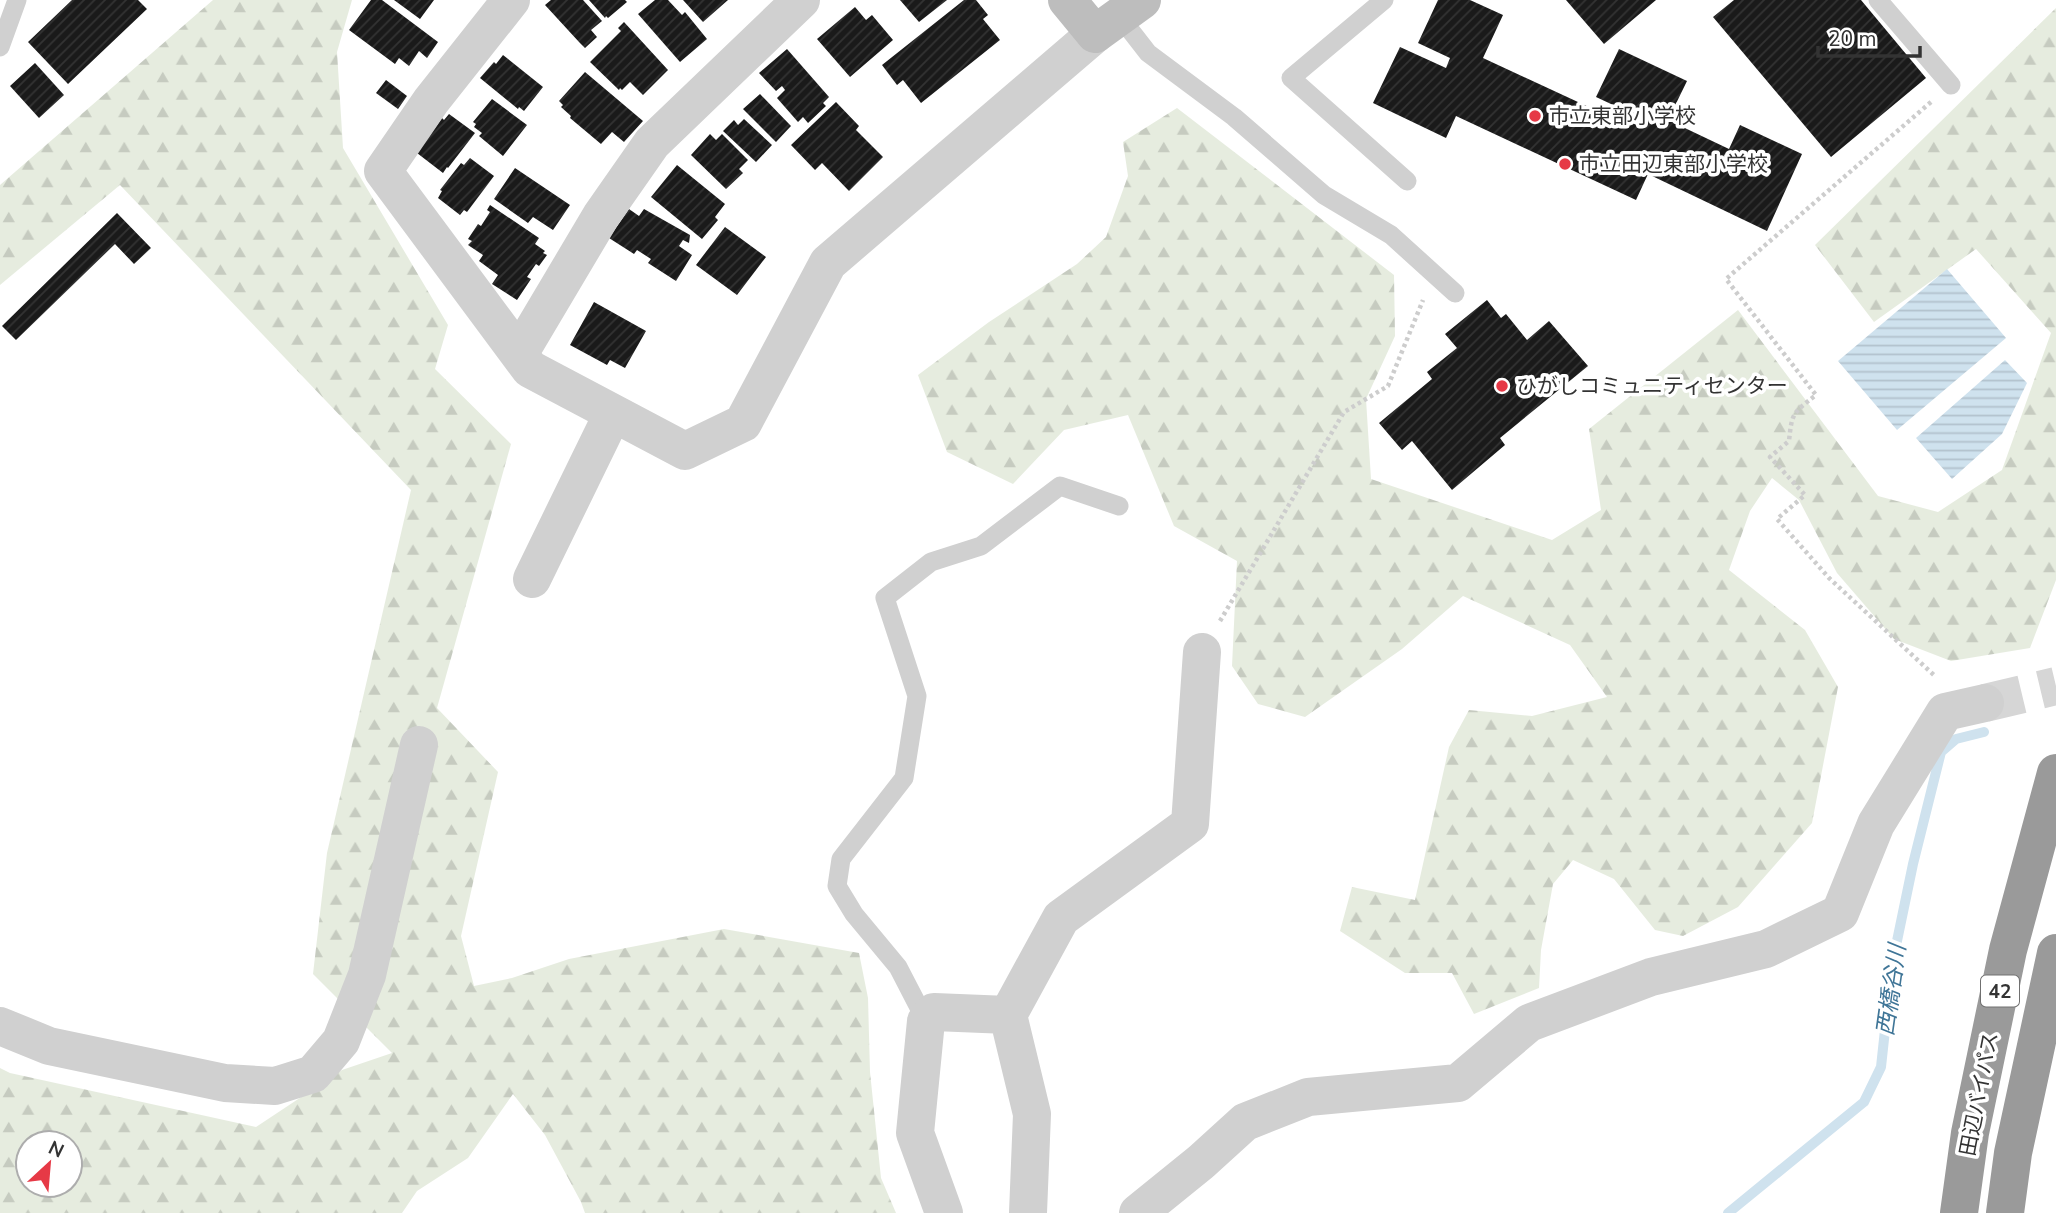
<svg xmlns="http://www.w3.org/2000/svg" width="2056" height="1213" viewBox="0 0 2056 1213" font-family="'Nunito Sans','Noto Sans JP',sans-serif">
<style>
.forest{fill:url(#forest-firs);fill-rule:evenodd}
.water{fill:url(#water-rules)}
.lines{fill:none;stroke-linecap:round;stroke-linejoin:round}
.stream{stroke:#cfe2ee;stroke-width:10}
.building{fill:url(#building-hatch)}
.street-tunnel{stroke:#d6d6d6;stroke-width:38;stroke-dasharray:38 19;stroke-linecap:butt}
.path{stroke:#cdcdcd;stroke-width:4.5;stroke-dasharray:3.5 3.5;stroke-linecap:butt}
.lane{stroke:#d0d0d0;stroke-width:19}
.street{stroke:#d0d0d0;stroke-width:38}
.secondary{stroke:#bdbdbd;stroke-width:38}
.highway{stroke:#9a9a9a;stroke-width:38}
.poi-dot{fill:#e63946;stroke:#fff;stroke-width:2.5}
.labels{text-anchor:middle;stroke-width:7;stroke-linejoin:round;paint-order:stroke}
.shield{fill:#fff;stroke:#707070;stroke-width:2}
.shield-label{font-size:19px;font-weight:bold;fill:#333}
.poi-label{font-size:21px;fill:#333;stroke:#fff;text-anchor:start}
.street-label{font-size:21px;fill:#333;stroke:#fff}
.water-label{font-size:23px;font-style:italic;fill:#3f7597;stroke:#fff}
</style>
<defs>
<pattern id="forest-firs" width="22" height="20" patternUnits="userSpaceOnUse" patternTransform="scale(1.75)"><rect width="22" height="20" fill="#e6ecdf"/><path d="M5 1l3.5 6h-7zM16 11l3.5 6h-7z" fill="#c6cbc0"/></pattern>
<pattern id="water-rules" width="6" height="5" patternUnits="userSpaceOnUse" patternTransform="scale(1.75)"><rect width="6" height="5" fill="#cfe2ee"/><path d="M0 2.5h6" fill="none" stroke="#b2c2cd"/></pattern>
<pattern id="building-hatch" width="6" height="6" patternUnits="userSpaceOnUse" patternTransform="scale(1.75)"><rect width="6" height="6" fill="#1a1a1a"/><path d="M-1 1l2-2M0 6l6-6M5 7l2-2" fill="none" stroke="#333"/></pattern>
</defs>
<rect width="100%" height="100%" fill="#fff"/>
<path class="forest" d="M213,0H352L337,52L343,148L448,325L435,369L511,444L437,708L498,772L461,936L474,986L512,978L569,959L724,929L859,953L868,998L870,1072L881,1178L896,1213H585L581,1202L545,1135L513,1094L468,1158L417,1191L402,1213H0V1068L10,1073L256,1127L342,1070L392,1053L313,974L327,853L411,490L120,185L0,285V185ZM28,1143H70V1185H28Z
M2056,8V580L2030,648L1951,661L1894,639L1837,573L1799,500L1772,478L1750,511L1729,570L1805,630L1838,687L1812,823L1738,907L1683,936L1655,930L1614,879L1573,860L1553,884L1541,950L1539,988L1474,1014L1452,973H1405L1340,931L1352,887L1415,900L1449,747L1469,710L1532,716L1607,697L1570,645L1463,596L1402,649L1305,717L1258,704L1232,666L1237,561L1174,526L1128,415L1064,430L1013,484L947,452L918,375L989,322L1077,264L1106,237L1128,176L1123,142L1177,108L1394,275L1395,336L1366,399L1371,479L1552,540L1601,510L1589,429L1738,310L1878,496L1938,512L2002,470L2051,333L1976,249L1874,322L1815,245Z"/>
<path class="water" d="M1947,269L2006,338L1897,430L1838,361Z
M2005,360L2027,383L2002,434L1952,479L1916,438Z"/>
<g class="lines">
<path class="stream" d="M1728,1213L1864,1102L1881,1067L1892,965L1913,864L1941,752L1956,739L1984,732"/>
</g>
<path class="building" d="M72,0H138L147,9L68,84L28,42Z
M371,0H382L438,42L427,58L419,51L409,66L399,58L395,64L349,30Z
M394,0H434L420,19Z
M551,0H583L602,21L591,30L597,37L585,48L579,42L545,5Z
M589,0H625L627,2L608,18L606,16L605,18Z
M655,0H668L682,15L685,12L707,39L680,62L638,14Z
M683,0H728L703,22Z
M900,0H947L919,22Z
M964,0H976L988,15L983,19L1000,40L921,103L903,80L897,85L882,65Z
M1438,0H1470L1503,15L1483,58L1606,115L1611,104L1596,97L1619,49L1687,81L1668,120L1729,149L1740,125L1802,154L1767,231L1648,174L1636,200L1456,116L1446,138L1373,103L1400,47L1446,68L1450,58L1418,43Z
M1566,0H1656L1604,44Z
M1734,0H1861L1926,78L1831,157L1713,17Z
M855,7L866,20L872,15L893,40L850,77L817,39Z
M624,22L668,70L643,95L630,82L622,90L620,88L619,90L590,62L621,31L618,28Z
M787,49L829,97L823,103L826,106L808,123L803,117L798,122L777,98L785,90L782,86L776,91L759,73Z
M503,55L543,87L524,111L519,107L518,109L480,78L494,62L496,64Z
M35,63L64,95L39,118L10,86Z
M585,72L643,121L624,142L612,132L601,144L570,118L571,116L561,107L563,105L559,101Z
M386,80L407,96L398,109L376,93Z
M760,94L791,126L776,142L743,109Z
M492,99L527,125L503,156L479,136L482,133L474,127L476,124L473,122Z
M836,102L859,126L856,130L883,157L849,191L822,163L815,170L791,145Z
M449,114L475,133L448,168L447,167L443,173L417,153L442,118L444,120Z
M744,119L772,145L756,162L723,131L734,120L738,125Z
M710,134L716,140L722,134L748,160L739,169L743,173L726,189L691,155Z
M470,158L494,176L467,212L464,210L460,215L438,198L442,191L440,190L461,163L464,165Z
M677,165L725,204L715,217L718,220L702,239L651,197Z
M515,168L570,205L553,230L533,217L528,223L494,199Z
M490,205L539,238L535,244L545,251L543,253L547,255L539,266L536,264L527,277L531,279L517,300L492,284L498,275L479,261L483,255L468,245L472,241L468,239L478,224L481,226L490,212L487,210Z
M629,209L639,216L644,209L690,235L689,243L683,240L679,246L692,255L676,281L648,263L651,259L637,250L634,254L609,238Z
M117,213L151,248L134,264L115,244L16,340L2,326Z
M725,227L766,257L737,295L696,265Z
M1487,300L1501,318L1506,314L1527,340L1549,321L1588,366L1500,438L1505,445L1452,490L1412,441L1402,450L1379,423L1432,379L1427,372L1457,348L1445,334Z
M594,302L646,331L625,368L610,360L607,365L570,345Z"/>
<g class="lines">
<path class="street-tunnel" d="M1985,703L2056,686"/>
<path class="path" d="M1931,102L1726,279L1816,395C1793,413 1792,412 1789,441L1770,457L1805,495L1777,519L1829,578L1936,677
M1220,621L1344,412L1388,386L1423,300"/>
<path class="lane" d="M1384,0L1291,78L1407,181
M1878,0L1951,85
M1120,17L1148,53L1234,117L1324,195L1391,235L1455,293
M0,47L17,0
M926,1021L898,967L854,914L837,886L841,859L904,778L917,696L885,598L931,562L981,546L1060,486L1119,506"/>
<path class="street" d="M511,0L431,101L383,171L530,369L685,451L743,423L828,263L1095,34
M519,354L601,216L652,143L801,0
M532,579L613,413
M0,1026L49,1046L225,1083L275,1086L313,1074L341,1041L367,975L419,745
M944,1213L915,1133L926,1021L934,1012L1008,1015
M1028,1213L1032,1114L1008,1015L1061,918L1190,824L1202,652
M1138,1213L1201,1162L1245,1122L1308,1097L1458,1083L1529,1023L1651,977L1766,949L1840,913L1876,824L1945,712L1985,703"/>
<path class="secondary" d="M1067,0L1095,34L1142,0"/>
<path class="highway" d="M1959,1213L1970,1133L2008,950L2056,773
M2005,1213L2013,1153L2056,953"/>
</g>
<g class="poi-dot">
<circle cx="1535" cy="116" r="7"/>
<circle cx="1565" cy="164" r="7"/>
<circle cx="1502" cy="386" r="7"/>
</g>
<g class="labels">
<rect class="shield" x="1981" y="975.5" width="38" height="31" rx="5"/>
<g class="shield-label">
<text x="2000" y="998">42</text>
</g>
<g class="poi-label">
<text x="1549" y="123">市立東部小学校</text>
<text x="1579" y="171">市立田辺東部小学校</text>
<text x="1516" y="393">ひがしコミュニティセンター</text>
</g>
<g class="street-label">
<text transform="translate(1979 1094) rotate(-79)" y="7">田辺バイパス</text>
</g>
<g class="water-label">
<text transform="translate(1891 990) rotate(-82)" y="8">西橋谷川</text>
</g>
</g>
<g transform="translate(49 1164) rotate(26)"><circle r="33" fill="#ffffff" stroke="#adadad" stroke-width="2"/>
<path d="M0-5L12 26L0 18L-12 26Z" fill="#e63946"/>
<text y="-10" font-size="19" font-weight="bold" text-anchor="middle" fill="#333333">N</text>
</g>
<path d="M1818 46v10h102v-10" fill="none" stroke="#333333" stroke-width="3.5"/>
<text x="1828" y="46" font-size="21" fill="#333333" stroke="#ffffff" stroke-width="5" paint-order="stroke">20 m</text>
</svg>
